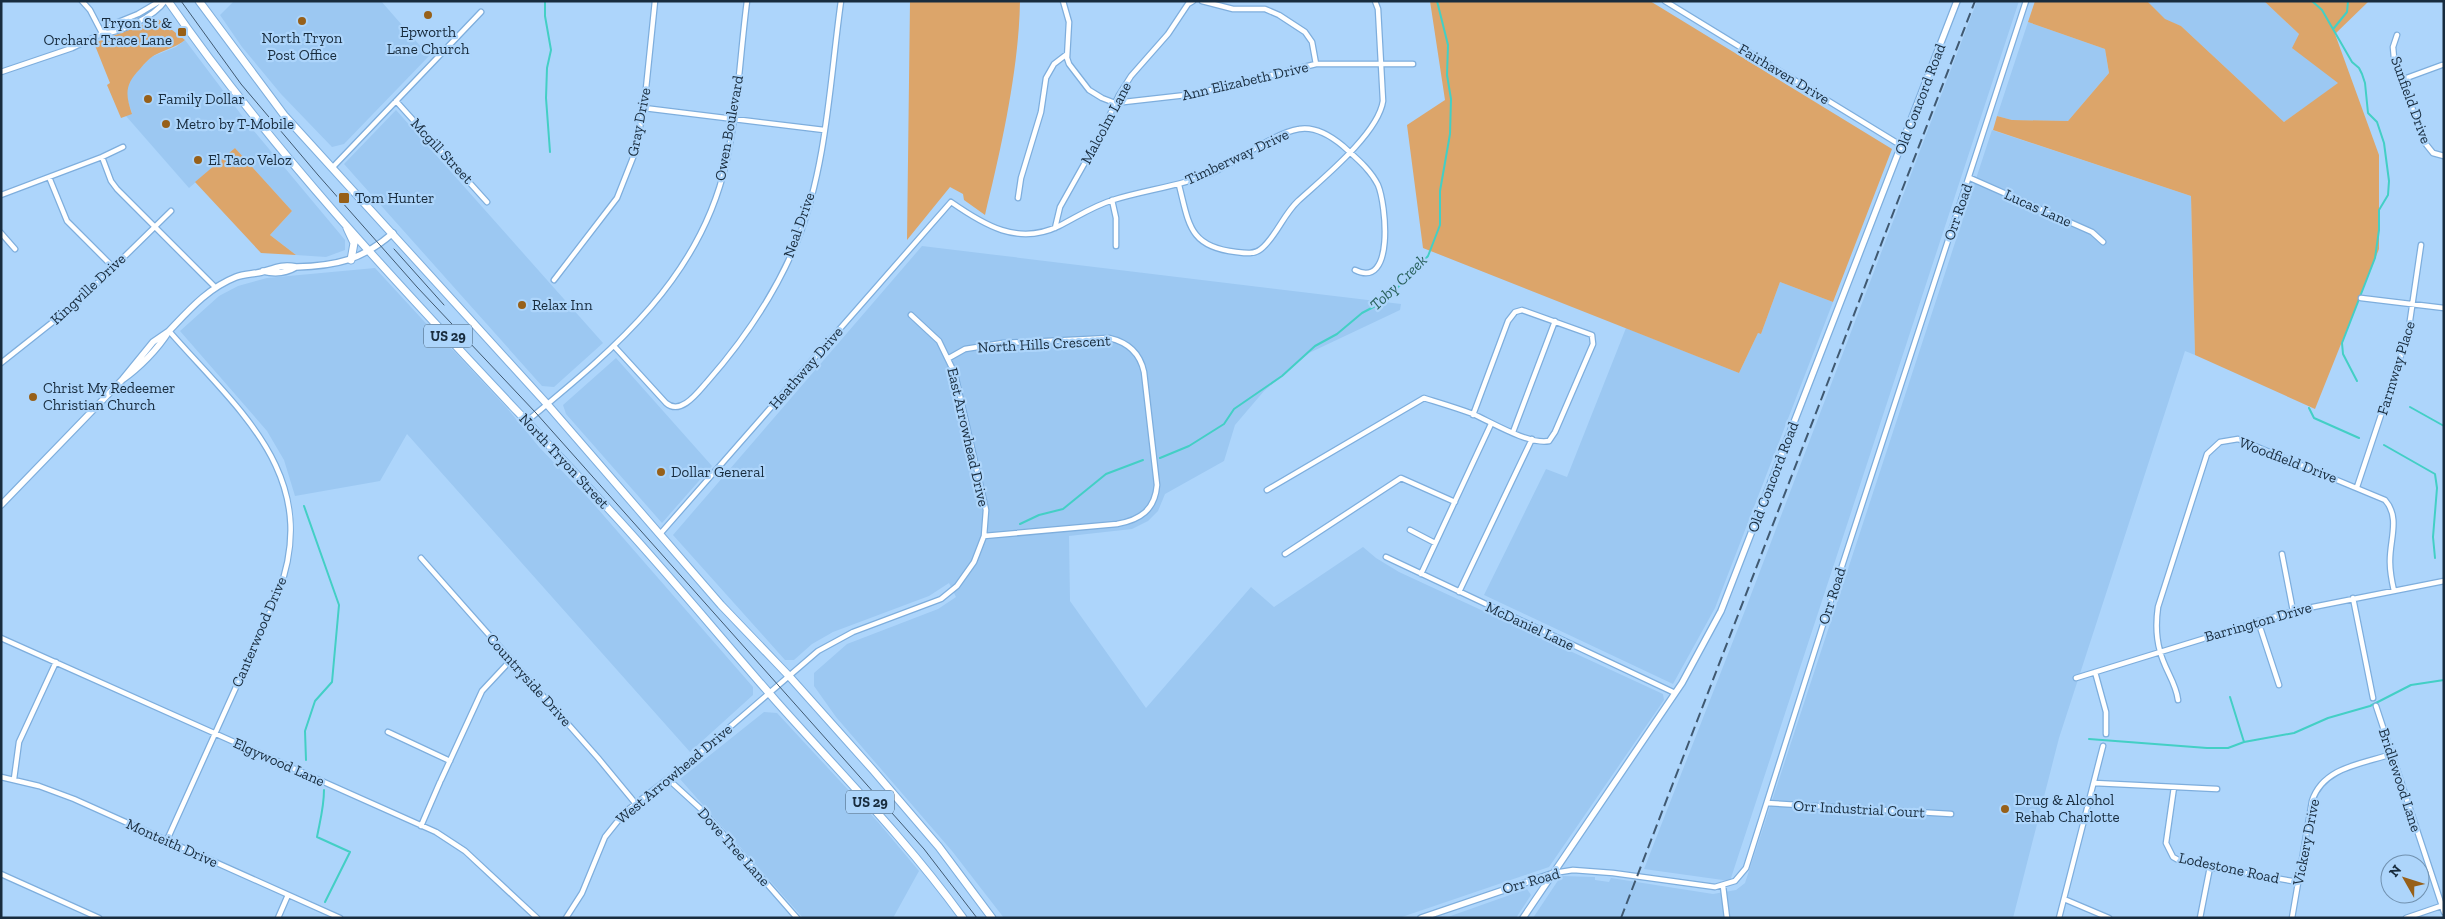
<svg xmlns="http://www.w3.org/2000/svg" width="2445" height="919" viewBox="0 0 2445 919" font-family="'Zilla Slab',serif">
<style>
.built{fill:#9cc8f2}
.green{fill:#dca56a}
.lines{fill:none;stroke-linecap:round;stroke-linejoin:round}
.stream{stroke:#43cfc5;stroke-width:2}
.minor-casing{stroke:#7eaedd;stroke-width:7}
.tertiary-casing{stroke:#7eaedd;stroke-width:8}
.primary-casing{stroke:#7eaedd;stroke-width:9}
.minor{stroke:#fff;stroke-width:4.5}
.tertiary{stroke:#fff;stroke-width:5.5}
.primary{stroke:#fff;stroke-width:7}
.tram{stroke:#405971;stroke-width:1}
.rail{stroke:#405971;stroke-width:2;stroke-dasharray:10 5;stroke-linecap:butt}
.poi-dot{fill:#976019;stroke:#add5fb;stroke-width:2}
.labels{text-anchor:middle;stroke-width:4.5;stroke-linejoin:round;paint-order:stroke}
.shield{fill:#add5fb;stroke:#455f77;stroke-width:1}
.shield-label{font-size:14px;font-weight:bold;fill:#182c3e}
.poi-label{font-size:15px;fill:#182c3e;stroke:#add5fb;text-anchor:start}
.street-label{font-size:15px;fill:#182c3e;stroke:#add5fb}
.water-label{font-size:16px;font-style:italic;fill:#29615c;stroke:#add5fb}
</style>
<rect width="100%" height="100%" fill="#add5fb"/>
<path class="built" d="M234,1H381L429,56L344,144L332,147L281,94L242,47L220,15Z
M1977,1H2019L1730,881L1644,869L1744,613Z
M2147,1H2264L2299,34L2293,48L2339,83L2284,122L2181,26L2165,20Z
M2028,22L2105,49L2109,73L2068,121L2012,120L1997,116Z
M185,40L249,125L345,240V250L326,257L296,255L270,235L292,211L235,148L189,188L126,116L132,113L126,96L127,87L130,79L151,57L176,47Z
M396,110L603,343L554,387L542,386L344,164Z
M1992,130L2191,196L2195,355L2185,351L2059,738L2013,918H1533L1561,876L1595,877V880L1609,882L1611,878L1713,894L1736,890L1745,883Z
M922,246L1401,304L1400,310L1309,353L1264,391L1235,425L1224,461L1165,494L1158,511L1148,521L1132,529L1069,536L1070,601L1146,708L1251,587L1274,607L1363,547L1376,558L1399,572L1663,694L1664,700L1549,867L1399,918H1004L952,851L836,717L814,686V673L847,644L938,609L956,597L949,583L929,596L833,632L812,644L794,660H785L673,535Z
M375,268L445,344L454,351L507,408L539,447L591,501L753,687V695L690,752L407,434L380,481L295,496L284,460L267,431L180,331L219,296L238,286L267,278Z
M1780,282L1833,302L1715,608L1673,684L1484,595L1546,469L1567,477L1626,328L1739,373L1758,333L1761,334Z
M616,358L712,466L662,523L566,414L563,405Z
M764,712L777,713L878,822L919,871L893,918H803L680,779Z
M1527,889L1531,895L1516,918H1445Z"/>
<path class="green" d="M910,1H1020C1019,69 1001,149 985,215L964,200L963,194L950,187L907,240Z
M1430,1H1650L1892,149L1833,302L1780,282L1761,334L1758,333L1739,373L1423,248L1407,125L1445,100Z
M2035,1H2147L2165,19L2181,26L2284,122L2338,83L2292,48L2299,34L2264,1H2369L2335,34L2379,155V249L2315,409L2195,355L2191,196L1993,130L1997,116L2012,120L2068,121L2109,73L2105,49L2028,22Z
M158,19L185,40C176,47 167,49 157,54C150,57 145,63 140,69C125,84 125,94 132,114L121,118L107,85L110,83L94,43Z
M235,148L292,211L270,235L296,255L261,253L195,182Z"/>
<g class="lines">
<path class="stream" d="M545,1V16L551,50L547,68L546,98L550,152
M2312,1L2322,10L2352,62L2359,68L2362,74L2365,83L2368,113L2377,122L2384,143L2389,181L2388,195L2379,210V230L2375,258L2342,343L2343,354L2357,381
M2334,28L2347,12L2348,1
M2410,407L2444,426
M2309,408L2314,418L2359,438
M2384,445L2435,474L2437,488L2433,537L2435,558
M1160,458L1189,446L1224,424L1234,409L1282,376L1315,346L1337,334L1362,313L1381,303L1411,275L1428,256L1440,225V191L1450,134L1451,99L1447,75L1448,45L1437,1
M304,506L339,605L332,682L315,701L305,731L306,760
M1020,524L1039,515L1063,509L1106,474L1143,460
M2230,697L2244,742
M2089,739L2207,748H2228L2244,742L2294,733L2328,718L2370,706L2411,685L2444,680
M324,790C324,807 320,821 317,837L350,852L325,902"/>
<defs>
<path id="minor" d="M82,1L90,10L102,33
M1063,1L1069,22L1067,58L1069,64L1089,90L1102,98L1115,103L1195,94L1316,64H1413
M1202,1L1233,9H1265L1279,15L1305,32L1312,42L1316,64
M1665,1L1902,146
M102,33C119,34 155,16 165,1
M2397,35L2393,47L2394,58L2425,143L2433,153L2444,156
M1,72L72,48L101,34L106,27L138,14L160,1
M2401,80L2442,65
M396,101L487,202
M644,108L824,130
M102,157L111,181L117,189L215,287
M332,168L481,12
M49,177L67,221L113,267
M1970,178L2092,232L2103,242
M1179,185C1189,224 1189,247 1236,252C1244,253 1254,255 1261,249C1276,237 1283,215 1298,201C1322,179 1378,134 1383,101L1378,9L1375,1
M1,195L102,157L123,147
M1018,198L1021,178L1041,112L1046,78L1054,64L1067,54
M1112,200L1116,218V246
M1055,228L1060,207L1101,134L1119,95L1131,76L1168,34L1188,4L1193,1
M1,233L15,249
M554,280L617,198L634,155L644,108L655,1
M2361,298L2444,308
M614,346L666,403C681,416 698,392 707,382C745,339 776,293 798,239C827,165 830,79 841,1
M949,358L965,349L1003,343L1109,338C1127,342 1140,353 1144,372L1157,485C1155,510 1140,520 1117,524L984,536
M1,363L78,302L171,211
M527,421C614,349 700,279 726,163C738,110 740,55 747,1
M1513,432L1555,321
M2357,487L2408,334L2421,245
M1267,490L1424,398C1440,403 1457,408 1473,414C1491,422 1529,445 1549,441L1555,432L1593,344L1592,335L1522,310L1515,312L1508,321L1473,415
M1410,530L1435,543
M660,534L951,202C984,225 1018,246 1059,226C1077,217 1093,206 1113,200C1148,189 1184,186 1218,170C1239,159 1277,132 1299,129C1316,126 1331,136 1343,146C1356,158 1370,169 1378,185C1386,204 1395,290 1355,270
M1285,554L1401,478L1455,502
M2282,554L2293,611
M1386,557L1675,693
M421,558L598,758L636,804
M1421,574L1491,424
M1459,592L1532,439
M2353,598L2373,698
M2258,621L2279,685
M1,638L436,832L465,851L537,918
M2095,672L2106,712V734
M2076,678L2293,611L2444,581
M2178,700C2176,682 2164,669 2160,651C2156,637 2156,621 2158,607L2207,454L2220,442L2238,439L2385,500C2401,518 2389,541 2390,563C2390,572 2392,582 2394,591
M2376,706L2444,912
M388,732L450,761
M1,777L39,786L74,799L340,918
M14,779L19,742L56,662
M668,779L703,811L797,918
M441,780L482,691L511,660
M2094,783L2217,789
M2174,787L2166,843L2173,857L2180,861L2210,867L2298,882
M1767,803L1951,814
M421,826L440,782
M167,840L278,594C323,476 239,411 169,331
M1554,873L1573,870L1613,873L1715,887L1735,881L1746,868L1828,609L2026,1
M1,874L99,918
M1723,886L1727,918
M2064,899L2109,918
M278,918L288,895
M566,918L582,893L605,837L625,812L687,764L818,651L853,632L941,599L957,586L974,562L984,536L986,510L955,374L939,341L911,315
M2059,918L2103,746
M2200,918L2210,867
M2292,918L2312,801C2323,767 2362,764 2392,754
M2406,918L2444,905"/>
<path id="tertiary" d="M296,267C336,266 362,260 393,233
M169,331C189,310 208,288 236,277C244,274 254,274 262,272C275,268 283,264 296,267C286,273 275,274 263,271
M1,505L122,380L153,342L169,331C158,349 139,368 122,380
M1421,918L1554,873
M1523,918L1682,683L1721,611L1957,1"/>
<path id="primary" d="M168,1C294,183 453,341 603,503C663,567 718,635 776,701C840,773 905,838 963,918
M199,1L284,115L547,404L721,605L789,676L873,770L939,847L992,918
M347,228L354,243L351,260"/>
</defs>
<use href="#minor" class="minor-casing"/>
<use href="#tertiary" class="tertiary-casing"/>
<use href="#primary" class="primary-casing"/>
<use href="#minor" class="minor"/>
<use href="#tertiary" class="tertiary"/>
<use href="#primary" class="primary"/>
<path class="tram" d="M181,1L241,84L318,175L417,287L536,413L924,849L977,918
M394,249L444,305"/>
<path class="rail" d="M1621,918L1975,1"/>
</g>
<g class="poi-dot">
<circle cx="428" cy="15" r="5"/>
<circle cx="302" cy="21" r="5"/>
<rect x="177" y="27" width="10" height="10" rx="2.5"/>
<circle cx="148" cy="99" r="5"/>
<circle cx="166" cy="124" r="5"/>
<circle cx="198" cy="160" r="5"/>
<rect x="338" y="192" width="12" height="12" rx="2.5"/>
<circle cx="522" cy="305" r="5"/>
<circle cx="33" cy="397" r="5"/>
<circle cx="661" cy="472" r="5"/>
<circle cx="2005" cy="809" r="5"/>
</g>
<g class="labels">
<g class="shield">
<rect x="424" y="324.5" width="48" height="23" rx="4"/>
<rect x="846" y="790.5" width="48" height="23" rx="4"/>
</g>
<g class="shield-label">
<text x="448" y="341">US 29</text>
<text x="870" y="807">US 29</text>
</g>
<g class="poi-label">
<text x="172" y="28" text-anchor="end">Tryon St &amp;<tspan x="172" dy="17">Orchard Trace Lane</tspan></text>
<text x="428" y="37" text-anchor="middle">Epworth<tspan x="428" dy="17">Lane Church</tspan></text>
<text x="302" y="43" text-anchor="middle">North Tryon<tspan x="302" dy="17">Post Office</tspan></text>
<text x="158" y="104">Family Dollar</text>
<text x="176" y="129">Metro by T-Mobile</text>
<text x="208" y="165">El Taco Veloz</text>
<text x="355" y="203">Tom Hunter</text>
<text x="532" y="310">Relax Inn</text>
<text x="43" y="393">Christ My Redeemer<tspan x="43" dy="17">Christian Church</tspan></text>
<text x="671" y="477">Dollar General</text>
<text x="2015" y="805">Drug &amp; Alcohol<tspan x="2015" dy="17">Rehab Charlotte</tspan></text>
</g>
<g class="street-label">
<text transform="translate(1784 74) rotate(31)" y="5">Fairhaven Drive</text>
<text transform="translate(1245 81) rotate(-13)" y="5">Ann Elizabeth Drive</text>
<text transform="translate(1920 99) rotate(-69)" y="5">Old Concord Road</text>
<text transform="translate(2411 100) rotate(70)" y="5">Sunfield Drive</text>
<text transform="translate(639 122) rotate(-79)" y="5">Gray Drive</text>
<text transform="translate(1106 123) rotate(-62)" y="5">Malcolm Lane</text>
<text transform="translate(729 128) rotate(-80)" y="5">Owen Boulevard</text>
<text transform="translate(442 151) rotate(47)" y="5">Mcgill Street</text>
<text transform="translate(1237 157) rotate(-25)" y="5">Timberway Drive</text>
<text transform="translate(2038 208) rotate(24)" y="5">Lucas Lane</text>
<text transform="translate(1958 212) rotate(-71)" y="5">Orr Road</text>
<text transform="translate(799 225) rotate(-71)" y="5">Neal Drive</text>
<text transform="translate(88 289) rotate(-43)" y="5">Kingville Drive</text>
<text transform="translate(1044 344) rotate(-3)" y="5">North Hills Crescent</text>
<text transform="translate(806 368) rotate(-49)" y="5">Heathway Drive</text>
<text transform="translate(2396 368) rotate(-73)" y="5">Farmway Place</text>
<text transform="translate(968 437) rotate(77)" y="5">East Arrowhead Drive</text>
<text transform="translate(2288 460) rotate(21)" y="5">Woodfield Drive</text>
<text transform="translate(564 461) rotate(47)" y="5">North Tryon Street</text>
<text transform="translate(1773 477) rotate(-69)" y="5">Old Concord Road</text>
<text transform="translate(1832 596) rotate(-72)" y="5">Orr Road</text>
<text transform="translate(2258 622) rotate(-16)" y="5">Barrington Drive</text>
<text transform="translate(1530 626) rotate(25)" y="5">McDaniel Lane</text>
<text transform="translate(259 632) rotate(-67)" y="5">Canterwood Drive</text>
<text transform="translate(529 680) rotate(48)" y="5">Countryside Drive</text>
<text transform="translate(279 762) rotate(24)" y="5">Elgywood Lane</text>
<text transform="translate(674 774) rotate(-40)" y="5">West Arrowhead Drive</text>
<text transform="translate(2400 780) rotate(72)" y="5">Bridlewood Lane</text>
<text transform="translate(1859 809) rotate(3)" y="5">Orr Industrial Court</text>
<text transform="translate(2306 842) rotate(-79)" y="5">Vickery Drive</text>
<text transform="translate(172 843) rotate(24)" y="5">Monteith Drive</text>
<text transform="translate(734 847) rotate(48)" y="5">Dove Tree Lane</text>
<text transform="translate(2229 868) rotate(12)" y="5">Lodestone Road</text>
<text transform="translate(1531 881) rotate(-16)" y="5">Orr Road</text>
</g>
<g class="water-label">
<text transform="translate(1398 282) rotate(-44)" y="6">Toby Creek</text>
</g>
</g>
<rect width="2445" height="919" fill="none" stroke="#182c3e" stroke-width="5"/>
<g transform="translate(2405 879) rotate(309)"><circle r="24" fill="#add5fb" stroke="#7191af"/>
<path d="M0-4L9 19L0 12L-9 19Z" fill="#976019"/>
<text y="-8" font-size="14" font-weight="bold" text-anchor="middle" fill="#182c3e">N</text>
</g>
</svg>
